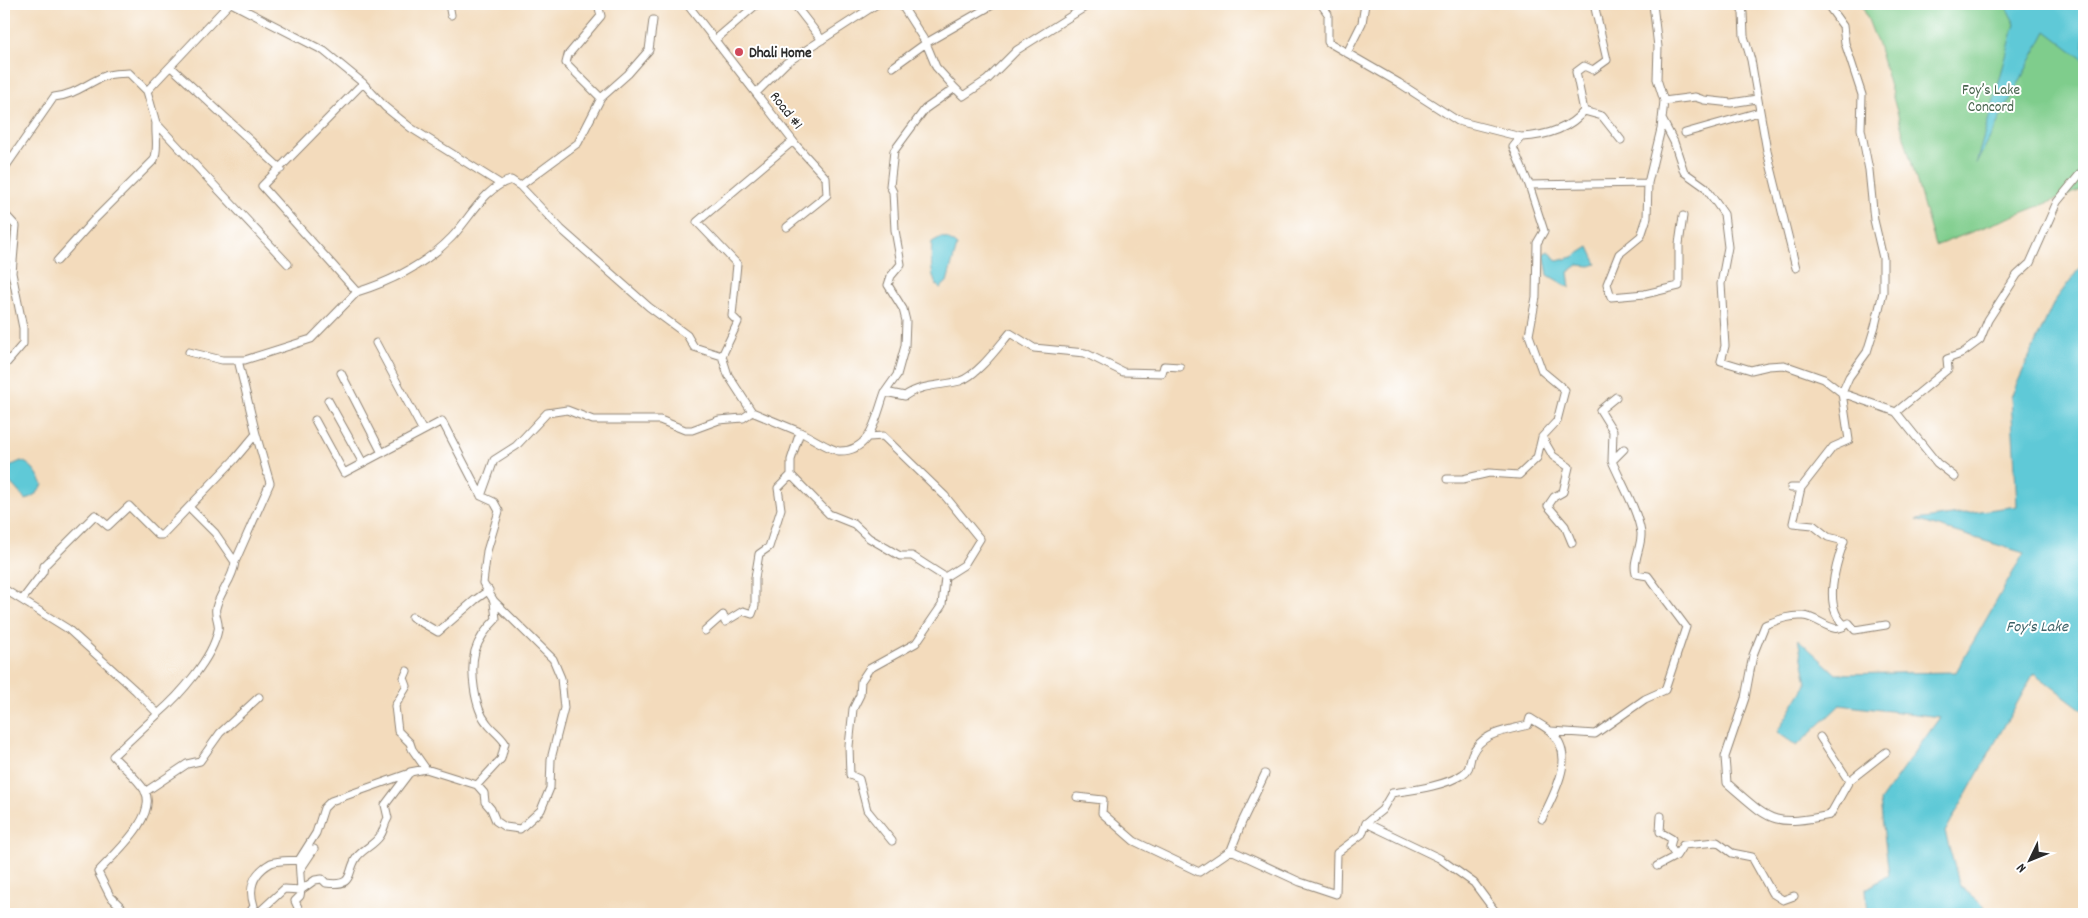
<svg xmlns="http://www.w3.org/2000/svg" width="2088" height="918" viewBox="0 0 2088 918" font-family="Dekko,sans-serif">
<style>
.green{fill:#7fcd8c;stroke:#557c5c}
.water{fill:#5ec9d7;stroke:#447a81}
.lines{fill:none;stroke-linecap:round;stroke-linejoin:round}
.minor-casing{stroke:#8f8374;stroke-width:9}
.minor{stroke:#fff;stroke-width:7}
.poi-dot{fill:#d1495b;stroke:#fff;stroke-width:2}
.labels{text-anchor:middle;stroke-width:4;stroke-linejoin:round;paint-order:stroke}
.poi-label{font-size:15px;font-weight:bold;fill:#2b2b2b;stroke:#fff;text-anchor:start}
.park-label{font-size:15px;fill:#48644d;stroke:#fff}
.street-label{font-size:15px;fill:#2b2b2b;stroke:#fff}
.water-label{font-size:16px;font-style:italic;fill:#3d6267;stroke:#fff}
</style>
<rect width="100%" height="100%" fill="#fff"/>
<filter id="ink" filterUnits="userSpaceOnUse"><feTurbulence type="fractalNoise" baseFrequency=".02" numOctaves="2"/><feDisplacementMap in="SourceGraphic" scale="10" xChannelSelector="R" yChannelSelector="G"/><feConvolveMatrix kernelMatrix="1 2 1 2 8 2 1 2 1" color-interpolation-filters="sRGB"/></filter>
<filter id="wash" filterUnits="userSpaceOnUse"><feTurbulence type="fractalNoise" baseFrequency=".0096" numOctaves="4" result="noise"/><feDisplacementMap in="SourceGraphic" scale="20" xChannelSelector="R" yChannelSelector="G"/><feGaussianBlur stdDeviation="1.12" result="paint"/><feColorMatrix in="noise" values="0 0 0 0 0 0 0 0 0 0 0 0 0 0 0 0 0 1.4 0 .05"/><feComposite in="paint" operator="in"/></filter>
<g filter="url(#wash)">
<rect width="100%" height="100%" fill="#f3dbbc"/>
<path class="green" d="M1862,4H2084V189L1935,246L1879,48Z"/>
<path class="water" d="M1997,4H2084V60L2046,31L1976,164L2015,24L2006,7Z
M941,237L948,239L957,246L947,282L940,288L936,285C930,271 931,257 932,242Z
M1589,247L1597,264L1591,266L1578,265L1568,272L1570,288L1548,275L1544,253L1549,251L1557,261L1573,257Z
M2084,262V561L2082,608L2084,610V795L2082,790L2084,711L2034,673L1945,832L1960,886L1993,914H1868L1866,889L1889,875L1880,801L1940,717L1840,705L1797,746L1777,732L1807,683L1798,639L1836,674L1956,672L2024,553L1916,520L2017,506L2011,397L2054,302Z
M21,461C32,464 38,474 43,485L37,493L26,500L5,477L12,465Z"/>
</g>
<g filter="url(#ink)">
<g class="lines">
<defs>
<path id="minor" d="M233,4L324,51L363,83
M449,4L451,15
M598,4L601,16L568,55L566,63L601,98
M687,4L796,145L826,178L827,195L787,227
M794,4L822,40
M1321,4L1328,14V42L1399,83L1458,121L1521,137
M1653,4L1658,47L1657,79L1664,101L1661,129L1648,183L1647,218L1641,236L1619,254L1607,284L1611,297L1645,294L1679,286V244L1683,216
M1740,4L1743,13L1744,36L1751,60L1767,151L1796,268
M715,40L757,4
M1347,53L1362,23L1365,4
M171,67L281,169
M893,67L926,43L994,4
M955,88L963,96L987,80L1017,50L1090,4
M147,91L156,123L288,264
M756,93L786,63L877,4
M1664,101L1695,97L1704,100L1731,103L1757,99
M1584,111L1602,116L1621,140
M1662,119L1674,142L1684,172L1705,187L1724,214L1728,247L1721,284L1725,346L1721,361L1751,370L1768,366L1784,365L1824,379L1842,393L1849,377L1867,352L1875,326L1883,292V258L1874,220L1869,170L1861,129L1862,95L1845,43L1843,26L1827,4
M1685,133L1759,112
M4,169L54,97C75,95 87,83 105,76C112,73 121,74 129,73L147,91L229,4
M499,183L411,128L385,107L363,83L262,186L357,292C392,281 426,264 452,237C470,218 485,187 511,180L520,186L561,229L649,307L687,335L694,347L722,356L728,375L752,412L800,432L791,460V475L778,488L781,509L769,547L759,554L755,578V606L752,614L743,611L725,622L723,615L705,631
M1529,185L1513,147L1521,137C1545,136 1568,130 1584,111L1576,72L1584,66L1593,70L1607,60L1594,4
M520,186L578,143L601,98L628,74L649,50L653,20
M4,213L16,226L12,273L23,328V344L4,366
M57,261L92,222L154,160C159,148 155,136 156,123
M376,343L423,431
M189,352L222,360H245L311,339L357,292
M722,356L738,322L732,316L737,264L697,222L793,141
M238,360L256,434
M341,373L382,453
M885,392L897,375L905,346L906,321L903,309L888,285L891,276L901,264L895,230L893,192L890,186L894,151L925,109L955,88L936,67L926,43L901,4
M328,400L363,463
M1896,412L1937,463L1955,477
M315,420L344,473L442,421L481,496L494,502L499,511L487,551L483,583L494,601L553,659L561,678L564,708L551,759L550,788L541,810L520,829L505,827L496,821L491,809L485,802L484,793L477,785
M800,432C809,436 830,450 839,451C872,452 876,416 885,392L905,396C921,384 941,386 960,381C978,375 998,347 1010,333L1034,348L1085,353L1123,372L1162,373L1164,366L1180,367
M869,437L883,436L945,496L980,539L964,565L945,577L942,605L916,643L869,669L861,681L860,695L853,709L849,746L850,775L859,779L867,810L892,841
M1612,461L1613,431L1600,410L1616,397
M791,475L829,514L854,524L869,538L900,556H912L945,577
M1447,479H1463L1489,473L1519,475L1537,458L1542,437
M1791,488H1801
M481,496L494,460L516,446L547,413L567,410L593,420H660L685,430H692L719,420L743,418L752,412
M1572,543L1565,526L1548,506L1554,497L1563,492L1569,467L1553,456L1542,437L1557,421L1565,390L1542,371L1529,335L1536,297L1537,243L1544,231L1529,185L1648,183
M4,589L68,629L136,691L158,714L113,756C123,767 138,779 145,791C158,817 113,855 98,872L110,896L128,914
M22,600L43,572L44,566L95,515L108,526L129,506L158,535H162L234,460L256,434L270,483L235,562
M412,617L438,632L475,600L489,590
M1886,625L1855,630L1849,623L1845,625C1822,608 1836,564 1844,541L1828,537L1813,525L1793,523L1801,488L1833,447L1849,440L1842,393L1896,412L1948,369L1947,359L1961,354L1980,340L1988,320L2017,275L2030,263L2057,202L2084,169
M407,671L404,678L407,686L395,706L398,731L410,743L412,749L426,769
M158,714C179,696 213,658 218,630C220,623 214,615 216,608C220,591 233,580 235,562L215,533L189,507
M1551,731L1595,734L1645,699L1665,690L1686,627L1648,576L1636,574C1632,561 1642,547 1641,533C1638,511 1621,482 1612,461L1624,449
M1820,737L1849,781L1830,815C1771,827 1771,821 1727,783L1725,757L1745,698L1753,655L1765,625C1778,620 1789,615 1803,616C1821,617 1832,638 1849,623
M1849,781L1886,752
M145,792L187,764L200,761L220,733L259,697
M1077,797L1103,800L1102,813L1134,841L1199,872L1231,850L1300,882L1336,894L1337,853L1362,834L1366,823L1382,810L1392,793C1412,790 1446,786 1463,774C1471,769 1469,762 1472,754C1482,732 1506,731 1528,725L1530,718C1536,722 1544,726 1550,731C1578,755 1554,793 1542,819
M1366,823L1439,858L1474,883L1497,914
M1231,850L1242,822L1265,774
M1676,856L1683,845L1717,842L1732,853L1752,857L1772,893L1783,900L1794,896
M1657,866L1676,856L1670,847L1672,839L1660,832L1661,816
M300,870L314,849
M249,914L254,906C248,888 253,873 271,863C279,860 291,861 299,860L316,833L324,808L331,801L410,773
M257,914L284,889L301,890L299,860
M301,914L295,901L300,896L301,890L315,880L322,879L326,883C356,887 346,872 357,857C363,849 374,845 380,836C384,831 384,824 388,818L385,805L410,772L426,769L477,785L501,759L505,743C500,735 492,730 487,723C474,708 470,670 475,651C479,638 487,628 496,619L494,602"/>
</defs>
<use href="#minor" class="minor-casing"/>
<use href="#minor" class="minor"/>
</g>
</g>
<circle class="poi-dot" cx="739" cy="52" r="5"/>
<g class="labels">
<g class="poi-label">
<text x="749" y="57">Dhali Home</text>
</g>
<g class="park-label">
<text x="1991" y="94">Foy’s Lake<tspan x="1991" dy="17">Concord</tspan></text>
</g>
<g class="street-label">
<text transform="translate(787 110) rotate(52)" y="5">Road #1</text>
</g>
<g class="water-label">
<text x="2037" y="631">Foy's Lake</text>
</g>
</g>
<rect width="2088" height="918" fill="none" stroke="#fff" stroke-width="20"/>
<g transform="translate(2030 860) rotate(227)" stroke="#ffffff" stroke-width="4" paint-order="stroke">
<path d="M0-4L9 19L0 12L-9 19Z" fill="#2b2b2b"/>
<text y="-8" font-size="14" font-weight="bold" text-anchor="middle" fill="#2b2b2b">N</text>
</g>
</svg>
